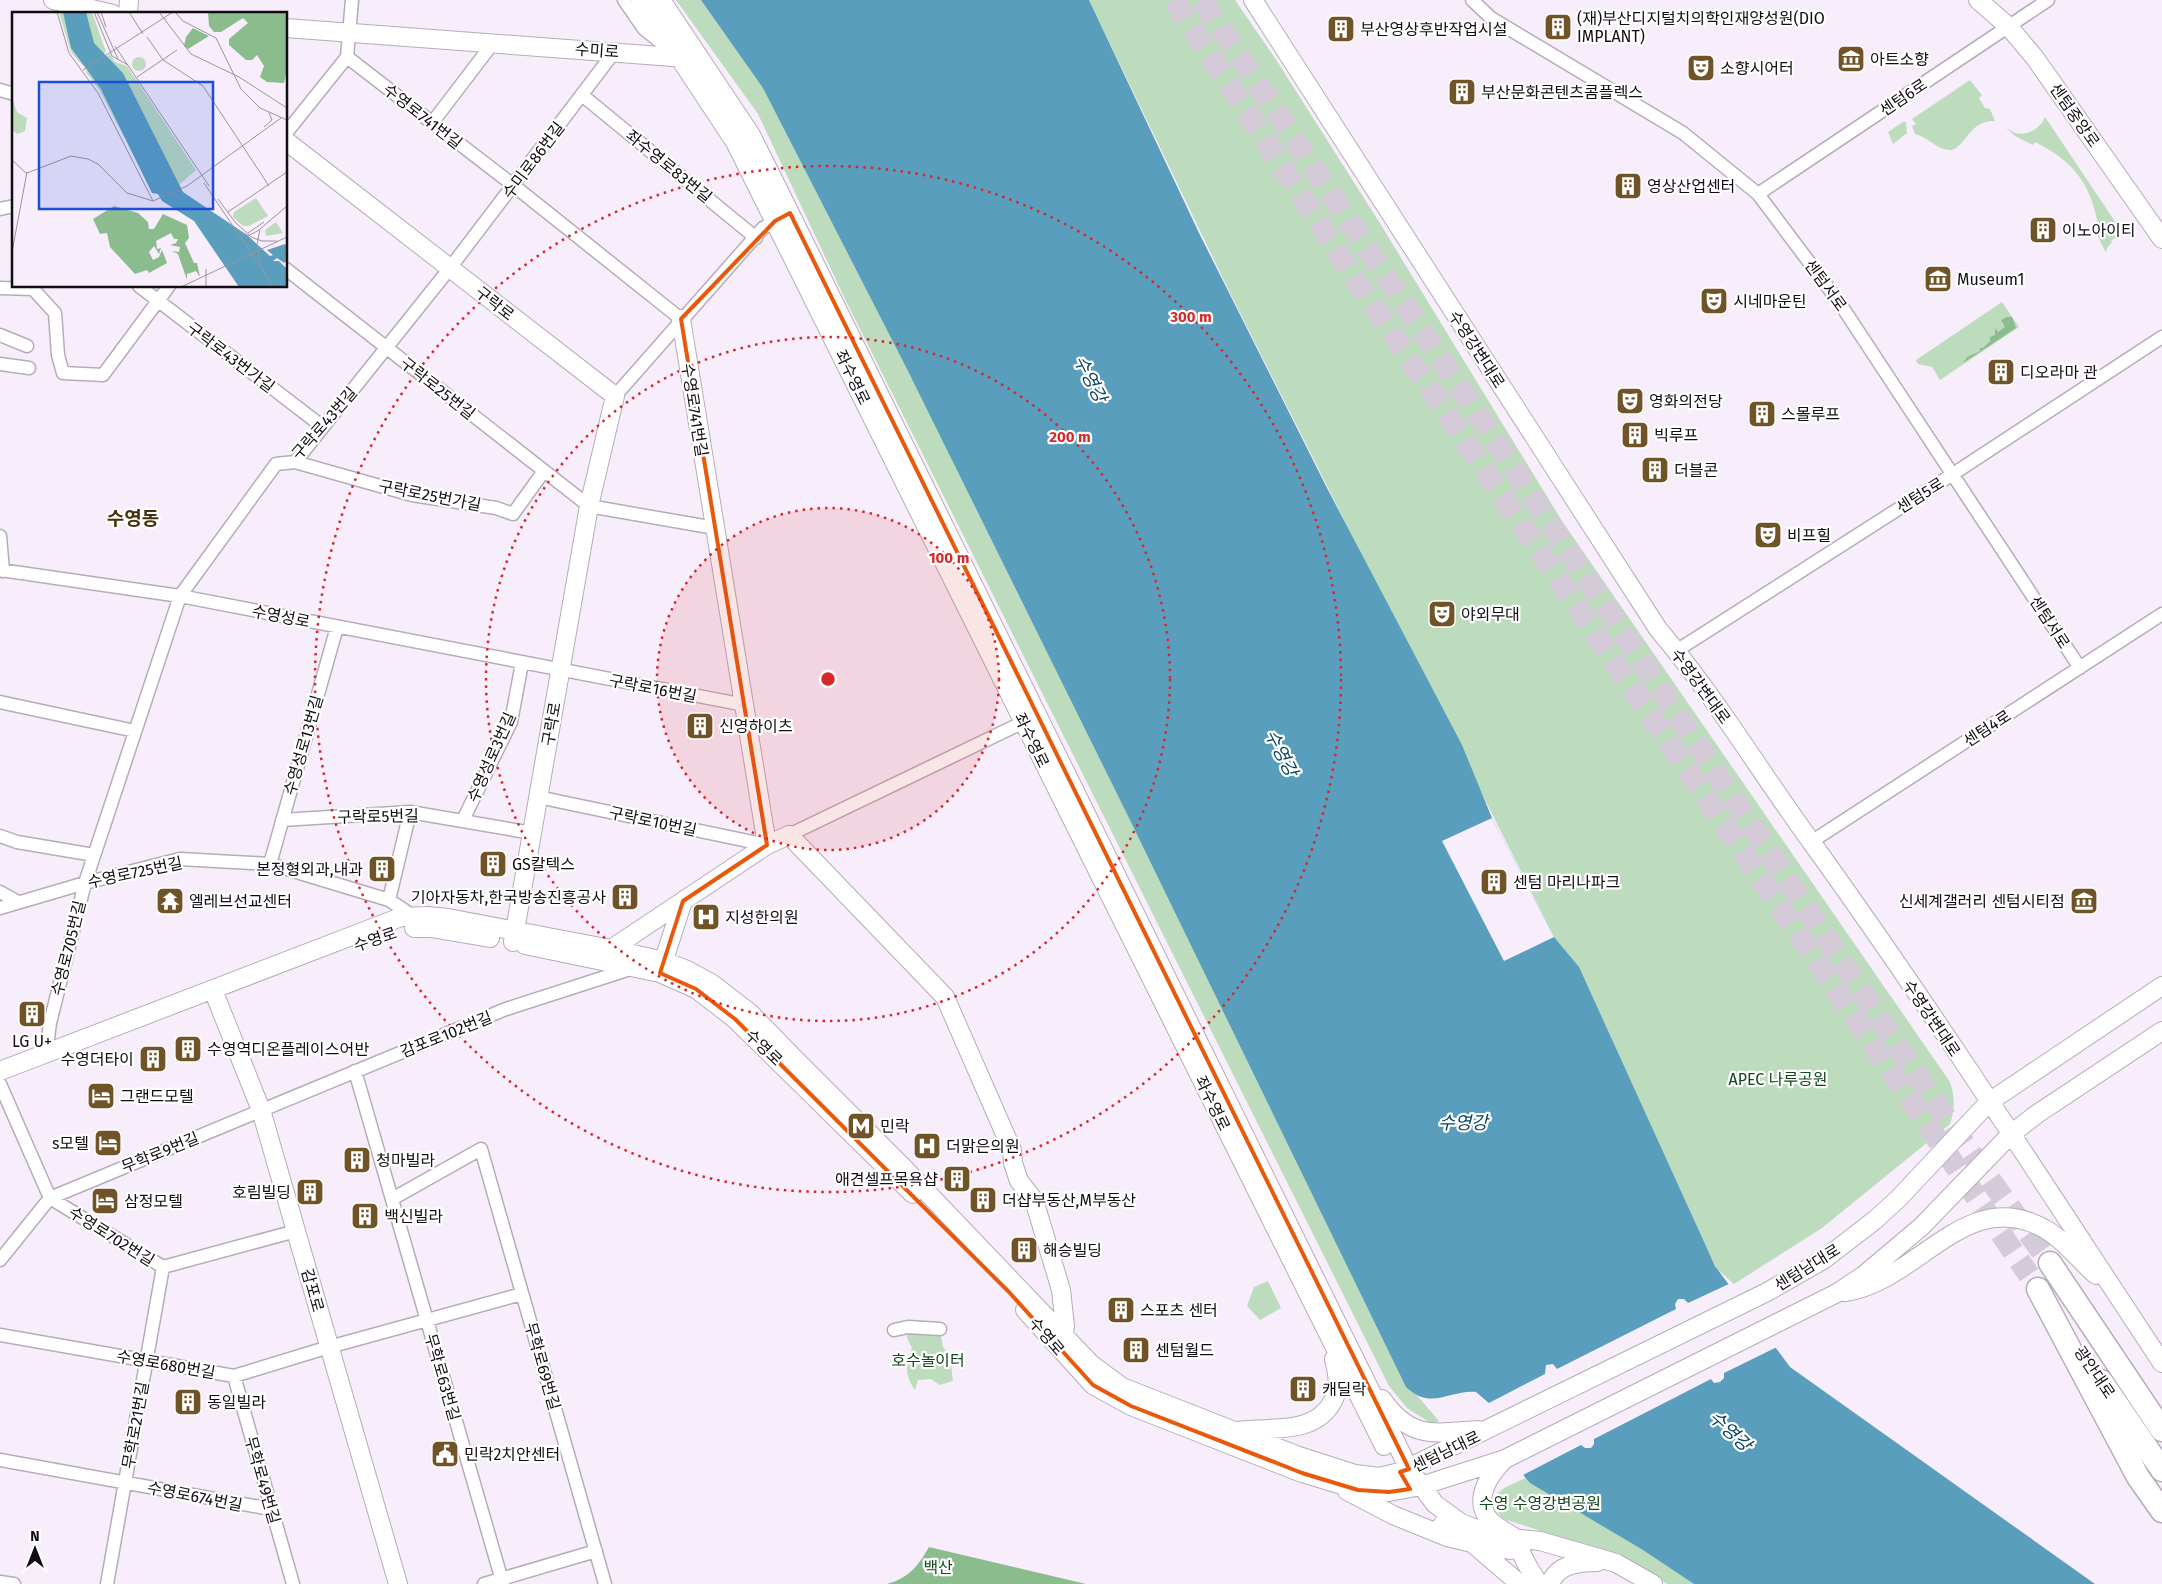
<svg xmlns="http://www.w3.org/2000/svg" width="2162" height="1584" viewBox="0 0 2162 1584" font-family="'Fira Sans','Noto Sans KR',sans-serif">
<style>
.green{fill:#bddcbe}
.forest{fill:#8bbc8e}
.water{fill:#5a9ebe}
.pier{fill:#f8edfb}
.lines{fill:none;stroke-linecap:round;stroke-linejoin:round}
.highway-tunnel{stroke:#d5cbd8;stroke-width:22;stroke-dasharray:22 11;stroke-linecap:butt}
.street-casing{stroke:#b6acb9;stroke-width:15}
.secondary-casing{stroke:#b6acb9;stroke-width:20}
.highway-casing{stroke:#b6acb9;stroke-width:25}
.street{stroke:#fff;stroke-width:12}
.secondary{stroke:#fff;stroke-width:18}
.highway{stroke:#fff;stroke-width:22}
.marked{fill:none;stroke:#e8590c;stroke-width:4;stroke-linejoin:round}
.ring{fill:none;stroke:#d62828;stroke-width:2.5;stroke-dasharray:2.5 5}
.labels{text-anchor:middle;stroke-width:4.5;stroke-linejoin:round;paint-order:stroke}
.poi-label{font-size:16px;fill:#110d12;stroke:#fff;text-anchor:start}
.street-label{font-size:16px;fill:#110d12;stroke:#fff}
.park-label{font-size:16px;fill:#13471b;stroke:#fff}
.water-label{font-size:18px;font-style:italic;fill:#08445a;stroke:#fff}
.quarter-label{font-size:19px;font-weight:bold;fill:#462f0a;stroke:#fff}
.inset-road{fill:none;stroke:#9c939e;stroke-width:1}
.view{fill:#1d4ed8;fill-opacity:0.15;stroke:#1d4ed8;stroke-width:2.5}
.inset-edge{fill:none;stroke:#110d12;stroke-width:2.5}
.centre{fill:#d62828;stroke:#fff;stroke-width:2.5}
.ring-label{font-size:15px;text-anchor:middle;font-weight:bold;fill:#d62828;stroke:#fff;stroke-width:4.5;stroke-linejoin:round;paint-order:stroke}
</style>
<rect width="100%" height="100%" fill="#f8edfb"/>
<path class="green" d="M676,0H716L780,96L1409,1386L1439,1421L1432,1424L1407,1408L1389,1386L845,299L758,114Z
M1089,0H1235L1275,58L1381,225L1562,521L1950,1082C1955,1097 1955,1109 1950,1124L1822,1228L1734,1284L1717,1269L1554,937L1230,293Z
M1970,80L1982,95L1979,98L1985,108L1990,109L1995,121C1969,120 1965,148 1951,150C1938,151 1928,137 1915,134L1912,126L1916,124L1912,119Z
M2045,117L2124,235L2111,240L2112,242L2107,248L2106,253L2095,230L2099,229C2091,184 2075,162 2035,142L2033,145C2023,140 2010,135 2005,125C2016,141 2039,133 2045,117Z
M1903,122H1906L1907,133L1893,144L1888,132Z
M2002,302L2019,327L1940,380L1932,367L1918,364L1916,360Z
M1268,1281L1281,1308L1260,1320L1247,1306L1254,1287Z
M908,1327L940,1329L943,1347L950,1357L953,1381L940,1385L931,1379L918,1380L915,1390C905,1376 905,1364 912,1348L907,1338Z
M1538,1472L1718,1584H1667L1628,1559L1504,1519C1496,1512 1494,1504 1497,1494L1504,1488Z"/>
<path class="forest" d="M2007,317H2012L2016,328L1963,363L1967,357L1980,351V348H1983L1990,341V337L1995,335V328L1998,332L2005,327L2001,320Z
M929,1547L1086,1584H887C909,1578 918,1566 929,1547Z"/>
<path class="water" d="M701,0H1089L1199,233L1327,488L1462,745L1492,818L1554,937L1579,967L1715,1266L1790,1367L2095,1584H1694L1643,1550L1530,1483L1524,1476L1490,1404L1476,1392C1449,1390 1431,1411 1406,1387L1129,818L906,367L763,88Z"/>
<path class="pier" d="M1492,818L1554,937L1504,961L1442,841Z
M1731,1283L1777,1347L1724,1373V1378L1720,1382L1714,1383L1711,1379L1594,1439V1444L1591,1448H1585L1581,1445L1521,1476L1487,1404L1545,1374L1546,1365L1553,1364L1557,1369L1676,1309L1675,1304L1678,1299H1684L1688,1303Z"/>
<g class="lines">
<path class="highway-tunnel" d="M1174,0L1350,271L2029,1275
M1202,0L1950,1124L2050,1263"/>
<defs>
<path id="street" d="M352,0L347,57L513,185L681,319
M624,0L644,29L669,49
M1472,0L1491,18L1683,133L1758,194L1839,302L2080,668
M0,90L14,94
M582,95L756,238
M432,123L493,43
M286,133L347,57
M1758,194L2048,0
M0,209L14,206
M286,269L589,506L715,528
M139,286L323,427
M0,288L33,289L55,313L58,355L63,373L103,375L169,286
M0,335L27,346
M0,364L29,368
M615,396L763,228L782,218
M295,462L450,268L615,51
M0,536L3,571
M0,570L180,596L745,705
M1676,651L1953,474L2162,337
M0,702L135,731
M538,797L767,845
M282,820L410,812L532,833
M463,820L511,722L522,663
M789,835L1030,719
M0,836L17,842L94,855
M1811,842L2162,614
M270,864L337,627
M0,892L18,902
M389,900L410,812
M0,908L85,883L180,859L270,864L389,900L413,916
M46,1053L50,1023L85,883L180,596L276,464L295,462L412,495L496,508L513,514L544,471
M355,1071L503,1584
M0,1084L50,1198L163,1267L296,1231
M392,1199L481,1149L605,1584
M0,1260L50,1198L506,1009L633,968
M894,1330L908,1327L940,1329
M0,1335L234,1376L329,1347L522,1294
M234,1376L293,1584
M0,1460L271,1509
M0,1582L14,1584
M107,1584L163,1267
M484,1584L596,1551"/>
<path id="secondary" d="M53,0L113,14
M641,0L735,142L1384,1446
M661,0L751,135L778,189L1409,1469L1435,1504L1461,1523L1495,1536L1540,1541L1616,1563L1653,1584
M1253,0L1658,629C1715,696 1760,772 1812,843C1934,1012 2047,1189 2162,1363
M1978,0L2009,27L2035,58L2162,239
M128,14L129,0
M286,28L687,58
M286,141L615,396L589,506L513,942
M681,319L767,845
M414,928H431L490,938
M525,945L660,973L696,989L735,1019L913,1194
M611,949L767,845L789,835L945,997L1012,1150L1013,1163L1019,1181L1034,1200L1061,1290L1065,1326L1063,1343
M660,972L683,901
M217,1000L261,1110L398,1584
M0,1071L401,917L427,916L448,918L611,949L664,961L687,970L711,983L750,1013L794,1058L901,1165L1091,1364L1122,1387L1296,1455L1355,1474L1379,1477L1400,1472L1767,1292L1823,1260L1875,1220L1899,1198L1989,1102L2162,986
M1845,1292C1918,1282 1966,1184 2045,1229C2062,1238 2081,1262 2096,1275
M1025,1310L1093,1385L1131,1406L1302,1473L1358,1490L1389,1492L1421,1486L1505,1459L1837,1293L1864,1275L1922,1226L2011,1134L2037,1114L2162,1031
M1382,1399C1410,1440 1434,1433 1478,1430
M1238,1431C1271,1426 1314,1436 1333,1401C1340,1386 1338,1375 1334,1359
M1505,1459C1491,1473 1473,1497 1488,1518C1496,1528 1507,1531 1516,1539C1519,1542 1519,1546 1520,1549C1524,1562 1532,1573 1539,1584
M1347,1491L1393,1515L1447,1537L1472,1543L1520,1584
M1442,1525L1472,1543L1510,1550
M1550,1584C1557,1564 1579,1562 1598,1562"/>
<path id="highway" d="M2050,1263L2162,1430
M2038,1289L2138,1477L2162,1511
M2101,1381L2162,1470"/>
</defs>
<use href="#street" class="street-casing"/>
<use href="#secondary" class="secondary-casing"/>
<use href="#highway" class="highway-casing"/>
<use href="#street" class="street"/>
<use href="#secondary" class="secondary"/>
<use href="#highway" class="highway"/>
</g>
<path class="marked" d="M790,213L1409,1469L1400,1472L1410,1489L1389,1492L1358,1490L1302,1473L1131,1406L1093,1385L1009,1292L735,1019L696,989L660,973L683,901L767,845L681,319L775,221Z"/>
<circle cx="828" cy="679" r="171" fill="#d62828" fill-opacity=".12"/>
<g class="ring">
<circle cx="828" cy="679" r="171"/>
<circle cx="828" cy="679" r="342"/>
<circle cx="828" cy="679" r="513"/>
</g>
<defs>
<symbol id="building-square" viewBox="-11 -11 22 22"><rect x="-9" y="-9" width="18" height="18" rx="4" fill="#705327" stroke="#fff"/><path d="M-4-6H4V6H1V3H-1V6H-4ZM-2.5-4.3h1.7v1.8h-1.7ZM.8-4.3h1.7v1.8H.8ZM-2.5-1h1.7V.8h-1.7ZM.8-1h1.7V.8H.8Z" fill="#fff"/></symbol>
<symbol id="museum-square" viewBox="-11 -11 22 22"><rect x="-9" y="-9" width="18" height="18" rx="4" fill="#705327" stroke="#fff"/><path d="M0-6L6-3V-2H-6V-3ZM-5-1h2V3h-2ZM-1-1h2V3h-2ZM3-1h2V3H3ZM-6 4H6V6H-6Z" fill="#fff"/></symbol>
<symbol id="theatre-square" viewBox="-11 -11 22 22"><rect x="-9" y="-9" width="18" height="18" rx="4" fill="#705327" stroke="#fff"/><path d="M-5-5.5Q0-4 5-5.5V0Q5 5 0 6Q-5 5-5 0ZM-3.3-2.5H-1v1.5H-3.3ZM1-2.5H3.3v1.5H1ZM-2.8 1Q0 5.5 2.8 1Z" fill="#fff"/></symbol>
<symbol id="temple-square" viewBox="-11 -11 22 22"><rect x="-9" y="-9" width="18" height="18" rx="4" fill="#705327" stroke="#fff"/><path d="M0-6L5-2H3V0L6.5 2.5H4V6H1.5V3h-3V6H-4V2.5H-6.5L-3 0V-2H-5Z" fill="#fff"/></symbol>
<symbol id="hospital-square" viewBox="-11 -11 22 22"><rect x="-9" y="-9" width="18" height="18" rx="4" fill="#705327" stroke="#fff"/><path d="M-5-5h3v3.5h4V-5h3V5h-3V1.5h-4V5h-3Z" fill="#fff"/></symbol>
<symbol id="hotel-square" viewBox="-11 -11 22 22"><rect x="-9" y="-9" width="18" height="18" rx="4" fill="#705327" stroke="#fff"/><path d="M-6-4.5h1.5V1H6V5H4.5V3h-9V5H-6ZM-4 0a1.8 1.8 0 1 1 3.6 0ZM.5 0V-2.5h3Q6-2.5 6 0Z" fill="#fff"/></symbol>
<symbol id="metro-square" viewBox="-11 -11 22 22"><rect x="-9" y="-9" width="18" height="18" rx="4" fill="#705327" stroke="#fff"/><path d="M-5.5 5V-5H-3L0 0L3-5H5.5V5H3V-.5L0 4L-3-.5V5Z" fill="#fff"/></symbol>
<symbol id="civic-square" viewBox="-11 -11 22 22"><rect x="-9" y="-9" width="18" height="18" rx="4" fill="#705327" stroke="#fff"/><path d="M-.6-6.5H3V-4.5H.6V-3L4-1V1h2V6H-6V1h2V-1L-.6-3ZM-1.2 2.5V6h2.4V2.5Z" fill="#fff"/></symbol>
</defs>
<g fill-rule="evenodd">
<use href="#building-square" x="1542" y="11" width="32" height="32"/>
<use href="#building-square" x="1325" y="13" width="32" height="32"/>
<use href="#museum-square" x="1835" y="43" width="32" height="32"/>
<use href="#theatre-square" x="1685" y="52" width="32" height="32"/>
<use href="#building-square" x="1446" y="76" width="32" height="32"/>
<use href="#building-square" x="1612" y="170" width="32" height="32"/>
<use href="#building-square" x="2027" y="214" width="32" height="32"/>
<use href="#museum-square" x="1922" y="263" width="32" height="32"/>
<use href="#theatre-square" x="1698" y="285" width="32" height="32"/>
<use href="#building-square" x="1985" y="356" width="32" height="32"/>
<use href="#theatre-square" x="1614" y="385" width="32" height="32"/>
<use href="#building-square" x="1746" y="398" width="32" height="32"/>
<use href="#building-square" x="1619" y="419" width="32" height="32"/>
<use href="#building-square" x="1639" y="454" width="32" height="32"/>
<use href="#theatre-square" x="1752" y="519" width="32" height="32"/>
<use href="#theatre-square" x="1426" y="598" width="32" height="32"/>
<use href="#building-square" x="684" y="710" width="32" height="32"/>
<use href="#building-square" x="477" y="848" width="32" height="32"/>
<use href="#building-square" x="366" y="853" width="32" height="32"/>
<use href="#building-square" x="1478" y="866" width="32" height="32"/>
<use href="#building-square" x="609" y="881" width="32" height="32"/>
<use href="#temple-square" x="154" y="885" width="32" height="32"/>
<use href="#museum-square" x="2068" y="885" width="32" height="32"/>
<use href="#hospital-square" x="690" y="901" width="32" height="32"/>
<use href="#building-square" x="16" y="998" width="32" height="32"/>
<use href="#building-square" x="172" y="1033" width="32" height="32"/>
<use href="#building-square" x="137" y="1043" width="32" height="32"/>
<use href="#hotel-square" x="85" y="1080" width="32" height="32"/>
<use href="#metro-square" x="845" y="1110" width="32" height="32"/>
<use href="#hotel-square" x="92" y="1127" width="32" height="32"/>
<use href="#hospital-square" x="911" y="1130" width="32" height="32"/>
<use href="#building-square" x="341" y="1144" width="32" height="32"/>
<use href="#building-square" x="941" y="1163" width="32" height="32"/>
<use href="#building-square" x="294" y="1176" width="32" height="32"/>
<use href="#building-square" x="967" y="1184" width="32" height="32"/>
<use href="#hotel-square" x="89" y="1185" width="32" height="32"/>
<use href="#building-square" x="349" y="1200" width="32" height="32"/>
<use href="#building-square" x="1008" y="1234" width="32" height="32"/>
<use href="#building-square" x="1105" y="1294" width="32" height="32"/>
<use href="#building-square" x="1120" y="1334" width="32" height="32"/>
<use href="#building-square" x="1287" y="1373" width="32" height="32"/>
<use href="#building-square" x="172" y="1386" width="32" height="32"/>
<use href="#civic-square" x="429" y="1438" width="32" height="32"/>
</g>
<g class="labels">
<g class="poi-label">
<text x="1577" y="24">(재)부산디지털치의학인재양성원(DIO<tspan x="1577" dy="18">IMPLANT)</tspan></text>
<text x="1360" y="35">부산영상후반작업시설</text>
<text x="1870" y="65">아트소향</text>
<text x="1720" y="74">소향시어터</text>
<text x="1481" y="98">부산문화콘텐츠콤플렉스</text>
<text x="1647" y="192">영상산업센터</text>
<text x="2062" y="236">이노아이티</text>
<text x="1957" y="285">Museum1</text>
<text x="1733" y="307">시네마운틴</text>
<text x="2020" y="378">디오라마 관</text>
<text x="1649" y="407">영화의전당</text>
<text x="1781" y="420">스몰루프</text>
<text x="1654" y="441">빅루프</text>
<text x="1674" y="476">더블콘</text>
<text x="1787" y="541">비프힐</text>
<text x="1461" y="620">야외무대</text>
<text x="719" y="732">신영하이츠</text>
<text x="512" y="870">GS칼텍스</text>
<text x="363" y="875" text-anchor="end">본정형외과,내과</text>
<text x="1513" y="888">센텀 마리나파크</text>
<text x="606" y="903" text-anchor="end">기아자동차,한국방송진흥공사</text>
<text x="189" y="907">엘레브선교센터</text>
<text x="2065" y="907" text-anchor="end">신세계갤러리 센텀시티점</text>
<text x="725" y="923">지성한의원</text>
<text x="32" y="1047" text-anchor="middle">LG U+</text>
<text x="207" y="1055">수영역디온플레이스어반</text>
<text x="134" y="1065" text-anchor="end">수영더타이</text>
<text x="120" y="1102">그랜드모텔</text>
<text x="880" y="1132">민락</text>
<text x="89" y="1149" text-anchor="end">s모텔</text>
<text x="946" y="1152">더맑은의원</text>
<text x="376" y="1166">청마빌라</text>
<text x="938" y="1185" text-anchor="end">애견셀프목욕샵</text>
<text x="291" y="1198" text-anchor="end">호림빌딩</text>
<text x="1002" y="1206">더샵부동산,M부동산</text>
<text x="124" y="1207">삼정모텔</text>
<text x="384" y="1222">백신빌라</text>
<text x="1043" y="1256">해승빌딩</text>
<text x="1140" y="1316">스포츠 센터</text>
<text x="1155" y="1356">센텀월드</text>
<text x="1322" y="1395">캐딜락</text>
<text x="207" y="1408">동일빌라</text>
<text x="464" y="1460">민락2치안센터</text>
</g>
<g class="street-label">
<text transform="translate(597 50) rotate(4)" y="6">수미로</text>
<text transform="translate(1903 97) rotate(-34)" y="6">센텀6로</text>
<text transform="translate(2075 115) rotate(55)" y="6">센텀중앙로</text>
<text transform="translate(423 116) rotate(38)" y="6">수영로741번길</text>
<text transform="translate(533 160) rotate(-53)" y="6">수미로86번길</text>
<text transform="translate(669 166) rotate(39)" y="6">좌수영로83번길</text>
<text transform="translate(1826 285) rotate(54)" y="6">센텀서로</text>
<text transform="translate(495 303) rotate(38)" y="6">구락로</text>
<text transform="translate(1477 349) rotate(57)" y="6">수영강변대로</text>
<text transform="translate(231 357) rotate(37)" y="6">구락로43번가길</text>
<text transform="translate(853 377) rotate(64)" y="6">좌수영로</text>
<text transform="translate(438 388) rotate(38)" y="6">구락로25번길</text>
<text transform="translate(695 410) rotate(81)" y="6">수영로741번길</text>
<text transform="translate(324 423) rotate(-49)" y="6">구락로43번길</text>
<text transform="translate(430 495) rotate(11)" y="6">구락로25번가길</text>
<text transform="translate(1920 495) rotate(-32)" y="6">센텀5로</text>
<text transform="translate(281 616) rotate(11)" y="6">수영성로</text>
<text transform="translate(2050 622) rotate(57)" y="6">센텀서로</text>
<text transform="translate(1701 686) rotate(54)" y="6">수영강변대로</text>
<text transform="translate(653 688) rotate(11)" y="6">구락로16번길</text>
<text transform="translate(551 724) rotate(-80)" y="6">구락로</text>
<text transform="translate(1987 728) rotate(-33)" y="6">센텀4로</text>
<text transform="translate(1032 740) rotate(64)" y="6">좌수영로</text>
<text transform="translate(303 745) rotate(-74)" y="6">수영성로13번길</text>
<text transform="translate(491 757) rotate(-66)" y="6">수영성로3번길</text>
<text transform="translate(378 816) rotate(-1)" y="6">구락로5번길</text>
<text transform="translate(653 821) rotate(12)" y="6">구락로10번길</text>
<text transform="translate(135 872) rotate(-12)" y="6">수영로725번길</text>
<text transform="translate(375 939) rotate(-19)" y="6">수영로</text>
<text transform="translate(68 948) rotate(-76)" y="6">수영로705번길</text>
<text transform="translate(1932 1018) rotate(56)" y="6">수영강변대로</text>
<text transform="translate(446 1034) rotate(-22)" y="6">감포로102번길</text>
<text transform="translate(764 1047) rotate(44)" y="6">수영로</text>
<text transform="translate(1213 1103) rotate(64)" y="6">좌수영로</text>
<text transform="translate(160 1152) rotate(-22)" y="6">무학로9번길</text>
<text transform="translate(112 1236) rotate(32)" y="6">수영로702번길</text>
<text transform="translate(1807 1267) rotate(-32)" y="6">센텀남대로</text>
<text transform="translate(313 1290) rotate(74)" y="6">감포로</text>
<text transform="translate(1047 1336) rotate(49)" y="6">수영로</text>
<text transform="translate(166 1364) rotate(10)" y="6">수영로680번길</text>
<text transform="translate(543 1366) rotate(74)" y="6">무학로69번길</text>
<text transform="translate(2095 1372) rotate(56)" y="6">광안대로</text>
<text transform="translate(443 1377) rotate(74)" y="6">무학로63번길</text>
<text transform="translate(135 1425) rotate(-80)" y="6">무학로21번길</text>
<text transform="translate(1446 1451) rotate(-26)" y="6">센텀남대로</text>
<text transform="translate(263 1480) rotate(74)" y="6">무학로49번길</text>
<text transform="translate(195 1496) rotate(11)" y="6">수영로674번길</text>
</g>
<g class="park-label">
<text x="1778" y="1085">APEC 나루공원</text>
<text x="928" y="1366">호수놀이터</text>
<text x="1540" y="1509">수영 수영강변공원</text>
<text x="938" y="1573">백산</text>
</g>
<g class="water-label">
<text transform="translate(1090 379) rotate(63)" y="6">수영강</text>
<text transform="translate(1281 753) rotate(63)" y="6">수영강</text>
<text x="1463" y="1129">수영강</text>
<text transform="translate(1730 1431) rotate(43)" y="6">수영강</text>
</g>
<g class="quarter-label">
<text x="133" y="525">수영동</text>
</g>
</g>
<g transform="translate(12 12)">
<rect width="275" height="275" fill="#f8edfb"/>
<path d="M47,0H80L94,40L71,54L59,40ZM98,42L103,50L115,54L184,158L167,173L111,61L95,45ZM120 52a7 7 0 1 1 14 0a7 7 0 1 1-14 0ZM76,57L90,77L143,184L88,79L74,60ZM1,89L5,100L15,106L13,119L5,122L0,118ZM244,186L256,204L237,214H231L221,205L222,200ZM264,210L271,221L254,224L253,218Z" fill="#bddcbe"/>
<path d="M196,0H275V58L272,71L255,70L248,65L252,54L245,43L240,48H234L217,33V27L236,11L231,6L209,20H202L197,14ZM181,16L197,24L176,37L172,34L174,25ZM102,194L126,201L136,210L137,217H142L151,202L175,213L177,226L173,231L182,251H185L188,265L184,259L175,262V268L166,242L160,239L167,240L168,235L158,233L164,231L166,227H162L159,221L144,229L145,237L149,236L147,242L142,234L137,240L141,248L147,245L150,238L155,251L137,261L135,258L123,262L98,235L95,221L88,222L81,207Z" fill="#8bbc8e"/>
<path d="M51,0H74L82,31L111,61L171,180L235,223L258,244L261,243L255,238L273,232L275,234V248L272,251L265,246L261,249H267L275,257V275H227L182,209L150,189L146,182L140,181L89,77L59,36Z" fill="#5a9ebe"/>
<path class="inset-road" d="M45,0L57,41L86,81L141,189M82,0L100,44L116,53M85,0L106,47M89,0L94,15M117,0L131,22M147,0L179,42L227,65L275,96M163,0L171,9L204,26L229,77L248,96L275,108M135,25L151,48L191,74L257,174M103,34L197,174M71,58L161,0M125,65L165,38M252,115L260,108L257,101M0,148L15,162M15,161L59,144L76,147L86,152L115,181L141,189L175,174L269,106M192,171L262,275M206,187L223,210L239,225L250,229H265M216,200L275,160M226,218L236,224L247,218M236,221L252,210M0,240L15,160M249,252L245,233L248,217L275,194M194,257V275M169,275L275,225"/>
<path class="view" d="M27,70H201V197H27Z"/>
<rect width="275" height="275" class="inset-edge"/>
</g>
<circle cx="828" cy="679" r="8" class="centre"/>
<g class="ring-label">
<text x="1191" y="322">300 m</text>
<text x="1070" y="442">200 m</text>
<text x="949" y="563">100 m</text>
</g>
<g transform="translate(35 1549)" stroke="#ffffff" stroke-width="4" paint-order="stroke">
<path d="M0-4L9 19L0 12L-9 19Z" fill="#110d12"/>
<text y="-8" font-size="14" font-weight="bold" text-anchor="middle" fill="#110d12">N</text>
</g>
</svg>
